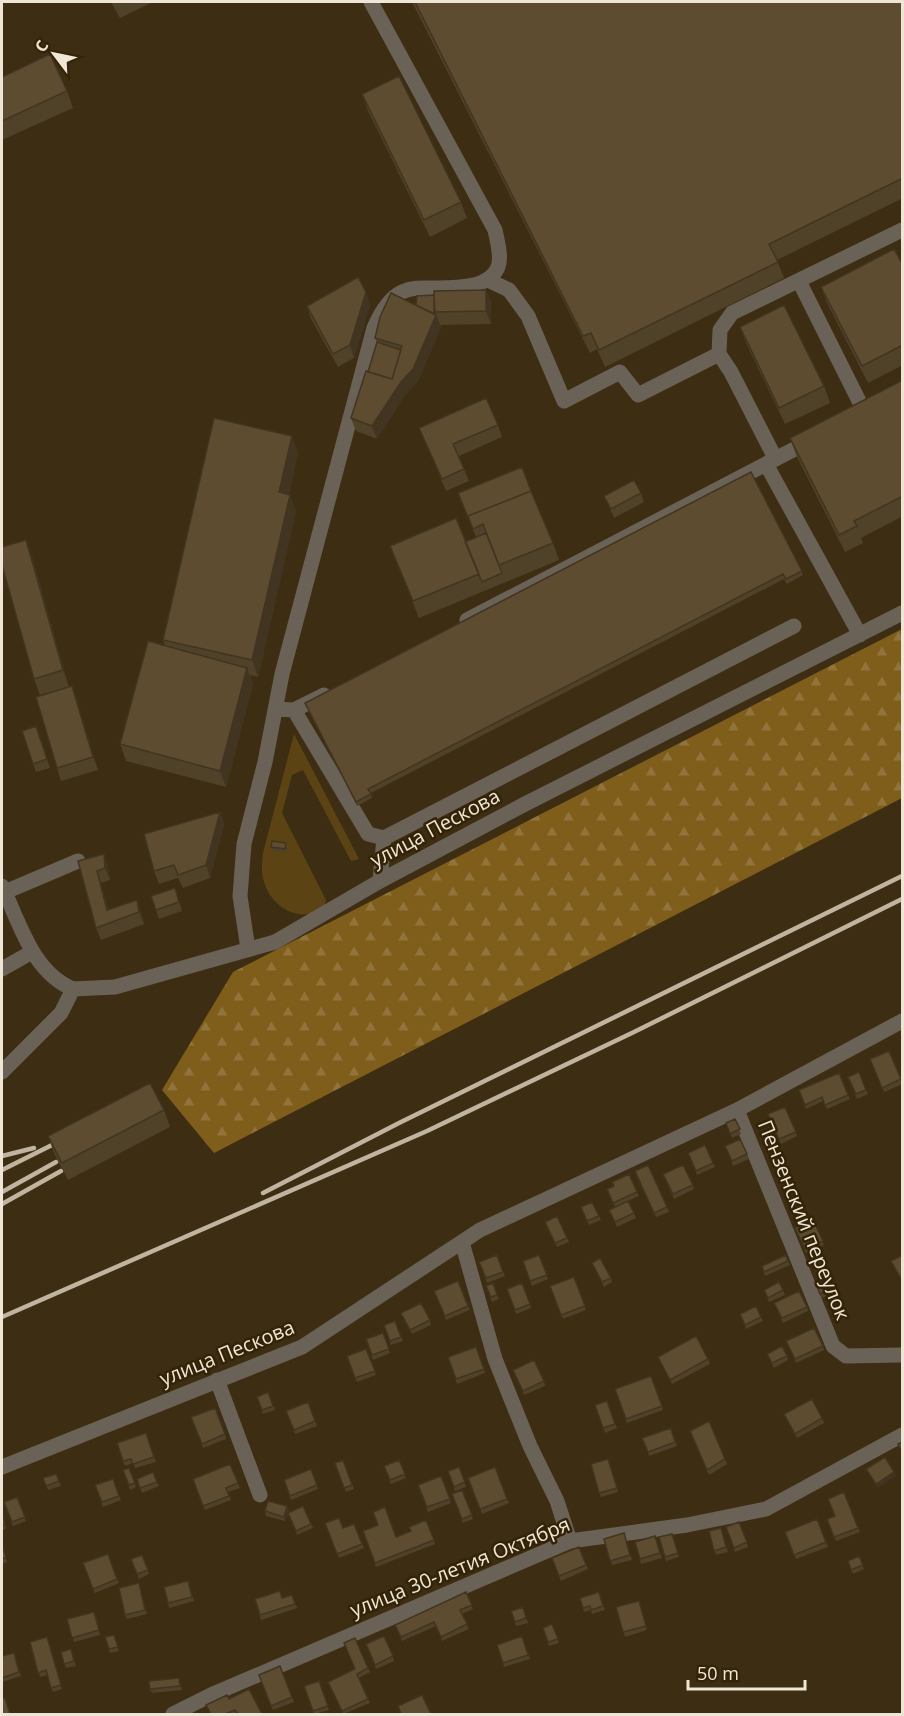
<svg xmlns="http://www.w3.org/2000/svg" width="904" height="1716" viewBox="0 0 904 1716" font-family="'Open Sans',sans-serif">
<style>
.grass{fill:#5c4314}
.forest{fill:url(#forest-firs)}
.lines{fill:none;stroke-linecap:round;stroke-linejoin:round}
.minor{stroke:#6a6256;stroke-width:15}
.rail{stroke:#c0b4a1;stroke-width:4.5}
.wall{fill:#504129}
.shaded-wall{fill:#413522}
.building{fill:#5d4c30;stroke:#413522;stroke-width:1.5}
.labels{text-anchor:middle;stroke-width:5;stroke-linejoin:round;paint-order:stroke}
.street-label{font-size:20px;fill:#f0e6d6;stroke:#332307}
</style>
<defs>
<pattern id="forest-firs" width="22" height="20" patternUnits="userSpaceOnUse" patternTransform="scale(1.5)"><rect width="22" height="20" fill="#7f5d1b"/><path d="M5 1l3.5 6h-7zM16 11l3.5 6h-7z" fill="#91743b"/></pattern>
</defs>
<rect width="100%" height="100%" fill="#3d2d12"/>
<path class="grass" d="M294,734L359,859L351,861L303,770L292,775L282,813L326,900L324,908C300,924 272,908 264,882C261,873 262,862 263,853Z"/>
<path class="forest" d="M902,629V798L214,1153L162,1090L233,972Z"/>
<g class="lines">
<path class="minor" d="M488,280L509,290L528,316L564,401L620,372L638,395L719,354
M799,281L865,413
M775,458L731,372L719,354L720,330L732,313L902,230
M766,464L860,635
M467,620L810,441
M276,709L294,710L324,695
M294,710L368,834L384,838
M380,881L384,838L794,626
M2,886C20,923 32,972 73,989
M5,892L78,861
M248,949L240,896L244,844L265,762L282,674L374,328C380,314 388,299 402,292C413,287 423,288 435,288C454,288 489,289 498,267C502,257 497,240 495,230L371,2
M2,969L32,952
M2,1072L61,1013L73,989L115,987L275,942L380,881L527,803L902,613
M737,1110L833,1346L846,1356L902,1355
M462,1242L495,1359L530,1446L557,1501L570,1541
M217,1380L260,1495
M2,1467L302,1347L480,1230L737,1110L902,1021
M173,1714L211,1695L570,1541L687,1525L766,1509L902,1435"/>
<path class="rail" d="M2,1156L34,1148
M2,1170L66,1138
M2,1192L56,1162
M263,1193L399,1123L902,876
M2,1204L61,1171
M2,1317L427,1131L634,1032L902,899"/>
</g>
<path class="wall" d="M111,2H153L120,18Z
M412,2H903V198L777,260L784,278L605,367L597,349L590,353Z
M2,77L67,91L73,108L2,140Z
M362,94L461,202L467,218L430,237L368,111Z
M903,265V365L868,383L827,303L821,287Z
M486,290L491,302V324L440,325L441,327L418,381L405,395L377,439L356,431L351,418L368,372L377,342L375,338L416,305Z
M370,305L354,358L338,367L311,319L307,306Z
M740,327L824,386L830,403L785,424L746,343Z
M903,380V516L861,538L863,543L845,552L796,455L790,438Z
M498,425L502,437L459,456L469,481L446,491L419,428Z
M292,436L298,453L289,494L296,511L258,677L250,675L253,684L226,787L126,761L120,744L165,646L163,640Z
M751,472L803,575L787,584L784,579L371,793L372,798L357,806L305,703Z
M641,493L644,502L614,518L604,496Z
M463,506L553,543L559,560L419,618L390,546L465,542L476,537Z
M26,540L32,557L69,687L40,695L34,679Z
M72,686L98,770L61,781L57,768Z
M36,726L50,768L36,772L22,731Z
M220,812L224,824L210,878L183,888L178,878L159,884L154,871Z
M271,847L287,848L286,853L273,851Z
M104,854L108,867L110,880L101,883L108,909L137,900L144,924L101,940L96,928L78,861Z
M175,888L182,911L159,919L151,896Z
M870,1059L901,1079L903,1084L884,1092Z
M859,1072L868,1094L857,1099L848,1077Z
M839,1073L850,1099L827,1109L823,1101L806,1109L799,1090Z
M164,1110L170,1127L68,1180L54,1153L48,1136Z
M768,1114L796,1132L797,1136L781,1144Z
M735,1119L741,1134L732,1138L726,1123Z
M740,1139L749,1159L733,1166L725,1146Z
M688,1153L713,1163L715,1167L697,1175Z
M636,1175L667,1207L669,1212L656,1217Z
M665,1179L693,1185L694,1189L674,1199Z
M607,1189L637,1192L639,1196L628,1201L636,1218L617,1227L611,1214L615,1207Z
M581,1207L599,1216L601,1220L589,1225Z
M813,1220L824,1245L806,1253L795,1228Z
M547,1226L567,1238L569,1242L557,1247Z
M497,1255L505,1276L487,1283L479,1262Z
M539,1255L548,1279L532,1286L523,1261Z
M786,1255L790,1265L765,1276L762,1266Z
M823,1262L828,1274L819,1277L814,1266Z
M592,1263L611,1278L612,1282L604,1287Z
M574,1277L586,1310L563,1319L550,1286Z
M828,1279L834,1293L822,1298L816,1284Z
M458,1281L470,1310L446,1320L434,1291Z
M779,1282L785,1295L769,1302L764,1290Z
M493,1283L499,1299L492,1302L486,1286Z
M522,1283L531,1308L516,1314L507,1289Z
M776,1307H807L808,1311L783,1323Z
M401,1313L430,1320L431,1325L412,1334Z
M740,1314L761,1317L763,1321L746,1329Z
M395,1321L403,1341L391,1345L384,1325Z
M383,1333L390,1353L373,1360L366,1339Z
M788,1345L823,1346L824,1350L796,1363Z
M476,1347L485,1373L457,1384L448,1357Z
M366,1349L376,1375L357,1382L347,1356Z
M767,1354L787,1356L788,1360L774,1368Z
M658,1357L708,1359L710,1364L672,1384Z
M513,1370L544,1381L545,1386L524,1395Z
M651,1376L663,1410L627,1423L615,1389Z
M268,1392L275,1410L263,1414L257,1397Z
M607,1401L617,1428L605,1433L595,1405Z
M308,1402L317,1426L295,1434L286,1411Z
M784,1414L822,1418L824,1423L797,1438Z
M191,1417L225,1434L226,1439L203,1448Z
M709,1421L727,1464L709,1475L690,1431Z
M671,1428L677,1446L649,1456L642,1438Z
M146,1433L156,1462L135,1468L133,1463L125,1466L117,1443Z
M608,1459L618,1492L601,1497L591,1464Z
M343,1460L354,1489L346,1492L335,1463Z
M399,1460L406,1478L391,1484L384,1466Z
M230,1464L240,1488L228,1492L231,1500L205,1510L193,1479Z
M459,1467L466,1487L455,1491L448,1471Z
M129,1468L136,1487L130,1490L123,1470Z
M311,1469L318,1489L291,1500L284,1480Z
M153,1472L159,1486L142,1493L137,1479Z
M441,1476L451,1503L428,1512L418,1485Z
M43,1478L59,1481L61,1486L48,1490Z
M468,1478L507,1499L509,1503L482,1514Z
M113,1479L121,1500L103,1507L95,1485Z
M462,1490L473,1519L463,1523L452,1494Z
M844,1492L860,1532L836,1541L827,1519L834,1516Z
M17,1497L26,1521L13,1526L4,1502Z
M287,1506L289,1510L288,1513L303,1506L313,1528L297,1535L288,1513L285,1521L266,1516L265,1511Z
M2,1510L6,1529L2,1530Z
M817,1519L828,1547L796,1559L785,1532Z
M426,1520L435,1544L376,1567L363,1531L378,1525L396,1537L411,1531Z
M739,1522L748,1547L735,1552L726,1527Z
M325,1523L343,1528L354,1524L364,1548L339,1558Z
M721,1528L728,1552L716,1555L709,1531Z
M624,1533L632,1560L612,1565L604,1539Z
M672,1534L679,1557L666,1561L659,1537Z
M655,1536L662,1558L641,1564L635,1542Z
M2,1545L7,1562L2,1564Z
M579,1547L588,1569L561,1581L552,1558Z
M108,1554L119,1583L95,1593L83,1563Z
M142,1555L149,1574L139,1579L131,1559Z
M859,1556L864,1569L853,1574L848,1561Z
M188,1581L194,1601L169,1608L168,1603Z
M140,1588L147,1614L127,1619L125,1615Z
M466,1592L473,1609L462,1614L469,1629L442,1641L436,1626L402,1641L395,1625Z
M599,1592L605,1610L592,1614L591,1610L584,1612L580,1598Z
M292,1595L297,1608L261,1620L255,1599L282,1598Z
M639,1601L647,1630L625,1637L616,1607Z
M523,1607L528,1623L516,1626L511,1611Z
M94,1612L100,1635L74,1642L67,1619Z
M552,1624L559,1643L549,1646L543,1628Z
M114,1635L119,1651L110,1653L105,1637Z
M522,1636L530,1659L504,1667L503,1663Z
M49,1641L62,1689L53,1692L47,1675L40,1677L30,1642Z
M366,1644L393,1656L394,1661L376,1669Z
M71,1649L76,1666L66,1668L61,1652Z
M14,1653L21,1676L2,1682V1656Z
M280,1666L294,1702L273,1710L259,1675Z
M368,1668L370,1672L359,1678L370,1703L343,1714L330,1686Z
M179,1678L182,1690L152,1693L150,1689Z
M319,1681L329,1710L314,1714L304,1686Z
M229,1699L262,1714H210L206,1705Z"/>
<path class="shaded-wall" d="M486,290L491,302V324L486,311Z
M366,292L370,305L354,358L350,345Z
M436,315L441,327L418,381L405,395L377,439L372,426Z
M292,436L298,453L285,509L279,492Z
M290,495L296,511L258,677L252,660Z
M26,540L32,557L69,687L63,670Z
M247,668L253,684L226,787L220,771Z
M72,686L77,699L98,770L93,757Z
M220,812L224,824L210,878L206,865Z
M104,854L108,867L110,880L105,868Z
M97,871L101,883L111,922L107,910Z
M137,900L141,913L144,924L139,912Z
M894,1472L896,1476L877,1488L876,1484Z
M287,1506L289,1510L285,1521L284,1517Z"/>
<path class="building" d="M415,2H903V178L769,244L778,262L599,350L591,333L583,336Z
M50,54L67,91L2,121V77Z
M399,76L461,202L424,220L362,94Z
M894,249L903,265V345L862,366L821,287Z
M358,277L366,292L350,345L333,354L307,306Z
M486,290V311L434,312V291Z
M391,293L436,315L413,369L401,382L372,426L351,418L366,371L392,379L402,346L375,338L380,317Z
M434,295L435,314L416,305L417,296Z
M784,305L824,386L779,408L740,327Z
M377,342L401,350L392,379L368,372Z
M903,380V496L854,521L857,526L839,535L790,438Z
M486,398L498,425L453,444L464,469L442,479L419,428Z
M214,418L292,436L279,492L290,495L252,660L163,640Z
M522,467L531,491L468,516L469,520L458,493Z
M751,472L802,571L786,579L783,574L368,789L371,794L356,802L305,703Z
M634,480L641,493L611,509L604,496Z
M531,491L553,543L499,565L483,524L473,529L468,516Z
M456,518L479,574L413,601L390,546Z
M486,533L502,573L482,582L465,542Z
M26,540L63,670L34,679L2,565V547Z
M148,641L247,668L220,771L120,744Z
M72,686L93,757L57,768L36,697Z
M36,726L47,759L33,764L22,731Z
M220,812L206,865L178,875L174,865L154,871L144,834Z
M272,841L286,843L285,849L271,847Z
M104,854L105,868L97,871L107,910L137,900L139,912L96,928L78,861Z
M175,888L179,902L156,910L151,896Z
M889,1051L901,1079L882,1088L870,1059Z
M859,1072L866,1090L856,1094L848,1077Z
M839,1073L848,1095L825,1105L822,1097L805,1105L799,1090Z
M150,1083L164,1110L62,1163L48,1136Z
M785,1107L796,1132L779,1139L768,1114Z
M735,1119L740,1129L730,1134L726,1123Z
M740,1139L747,1154L732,1161L725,1146Z
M705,1145L713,1163L696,1171L688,1153Z
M648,1165L667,1207L654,1213L635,1171Z
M683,1165L693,1185L673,1194L663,1174Z
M629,1174L637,1192L613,1203L607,1189L614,1186L612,1182Z
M628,1201L634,1213L615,1222L609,1210Z
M592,1202L599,1216L587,1221L581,1207Z
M557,1216L567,1238L555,1243L545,1222Z
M813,1220L823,1241L805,1249L795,1228Z
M497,1255L503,1272L486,1278L479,1262Z
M539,1255L547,1275L530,1281L523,1261Z
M786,1255L788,1261L764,1272L762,1266Z
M903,1255V1282L891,1261Z
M600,1258L611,1278L602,1282L592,1263Z
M823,1262L826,1269L817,1273L814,1266Z
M574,1277L585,1306L561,1315L550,1286Z
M828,1279L832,1289L820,1294L816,1284Z
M458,1281L468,1306L445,1316L434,1291Z
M779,1282L783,1290L768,1298L764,1290Z
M493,1283L497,1295L491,1297L486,1286Z
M522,1283L530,1304L515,1310L507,1289Z
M799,1291L807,1307L782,1318L774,1303Z
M421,1303L430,1320L410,1330L401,1313Z
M756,1306L761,1317L745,1325L740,1314Z
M395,1321L401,1337L390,1341L384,1325Z
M814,1328L823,1346L795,1359L786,1341Z
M383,1333L389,1349L372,1355L366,1339Z
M696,1336L708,1359L670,1380L658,1357Z
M782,1346L787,1356L772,1363L767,1354Z
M476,1347L484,1369L456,1379L448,1357Z
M366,1349L375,1371L355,1378L347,1356Z
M534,1360L544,1381L523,1391L513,1370Z
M651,1376L662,1406L626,1419L615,1389Z
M268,1392L273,1406L262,1410L257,1397Z
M812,1399L822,1418L795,1434L784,1414Z
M607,1401L615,1424L603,1428L595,1405Z
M308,1402L315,1421L294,1430L286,1411Z
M215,1408L225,1434L202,1444L191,1417Z
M709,1421L725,1459L707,1470L690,1431Z
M671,1428L675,1442L648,1452L642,1438Z
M146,1433L154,1457L133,1464L131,1459L123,1461L117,1443Z
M903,1442V1453L898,1444Z
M885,1457L894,1472L876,1484L866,1469Z
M608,1459L617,1488L599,1493L591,1464Z
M343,1460L352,1485L344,1488L335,1463Z
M399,1460L405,1474L390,1480L384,1466Z
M230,1464L238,1483L226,1488L229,1496L203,1506L193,1479Z
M459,1467L465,1482L454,1487L448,1471Z
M495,1467L507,1499L480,1509L468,1478Z
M129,1468L135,1483L129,1485L123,1470Z
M311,1469L317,1485L290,1496L284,1480Z
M153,1472L157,1482L140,1488L137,1479Z
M56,1474L59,1481L46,1486L43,1478Z
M441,1476L450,1499L427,1507L418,1485Z
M113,1479L119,1496L102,1502L95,1485Z
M462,1490L472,1515L462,1519L452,1494Z
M844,1492L858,1528L834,1537L827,1519L835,1516L828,1499Z
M17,1497L25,1517L12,1522L4,1502Z
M268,1501L287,1506L284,1517L265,1511Z
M303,1506L311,1524L296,1531L288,1513Z
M385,1507L396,1537L411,1531L409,1527L426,1520L434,1540L375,1563L363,1531L378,1525L373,1512Z
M2,1512L5,1525H2Z
M339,1518L343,1528L354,1524L362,1544L337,1554L325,1523Z
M817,1519L826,1542L794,1555L785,1532Z
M739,1522L747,1542L734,1548L726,1527Z
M721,1528L726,1547L714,1551L709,1531Z
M624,1533L630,1555L610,1561L604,1539Z
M672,1534L678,1553L665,1557L659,1537Z
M655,1536L660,1553L640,1559L635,1542Z
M2,1545L6,1557L2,1559Z
M579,1547L586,1565L559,1576L552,1558Z
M108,1554L117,1579L93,1589L83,1563Z
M142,1555L148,1570L137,1574L131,1559Z
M859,1556L863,1565L851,1570L848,1561Z
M188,1581L192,1597L168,1603L164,1587Z
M139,1583L145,1610L125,1615L119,1588Z
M280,1591L282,1598L292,1595L295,1604L260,1615L255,1599Z
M466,1592L472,1605L460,1610L467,1624L441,1637L434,1622L401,1637L395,1625Z
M599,1592L603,1606L591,1610L590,1606L583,1608L580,1598Z
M639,1601L646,1626L623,1632L616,1607Z
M523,1607L526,1618L515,1622L511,1611Z
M94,1612L99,1630L72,1638L67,1619Z
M552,1624L558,1639L548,1642L543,1628Z
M114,1635L118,1647L109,1649L105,1637Z
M384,1636L393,1656L375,1665L366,1644Z
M522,1636L528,1655L503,1663L497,1645Z
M47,1637L61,1685L51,1688L46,1670L38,1673L30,1642Z
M355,1638L368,1668L357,1674L368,1699L342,1711L328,1682L355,1669L344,1643Z
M71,1649L74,1661L64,1664L61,1652Z
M14,1653L19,1672L2,1678V1656Z
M280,1666L292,1697L271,1706L259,1675Z
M179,1678L180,1686L150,1689L149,1681Z
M319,1681L328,1706L313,1711L304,1686Z
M249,1689L262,1714H238L235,1710L225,1714H211L206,1705L227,1695L229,1699Z
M422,1695L431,1714H401L398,1706Z
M5,1698L10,1714H2V1699Z"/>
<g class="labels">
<g class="street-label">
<text transform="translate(435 828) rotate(-28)" y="7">улица Пескова</text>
<text transform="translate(804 1220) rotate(68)" y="7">Пензенский переулок</text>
<text transform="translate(227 1353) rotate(-22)" y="7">улица Пескова</text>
<text transform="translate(460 1567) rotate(-22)" y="7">улица 30-летия Октября</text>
</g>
</g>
<rect width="904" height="1716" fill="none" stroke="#f0e6d6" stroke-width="6"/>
<g transform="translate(54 54) rotate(302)" stroke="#332307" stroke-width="4.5" paint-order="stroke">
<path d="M0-4.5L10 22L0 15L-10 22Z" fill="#f0e6d6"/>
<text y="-9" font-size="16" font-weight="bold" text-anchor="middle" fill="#f0e6d6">С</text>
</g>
<path d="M688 1680v9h117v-9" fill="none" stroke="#f0e6d6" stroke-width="3"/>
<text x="697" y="1680" font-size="18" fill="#f0e6d6" stroke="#332307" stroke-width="4.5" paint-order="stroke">50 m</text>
</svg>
